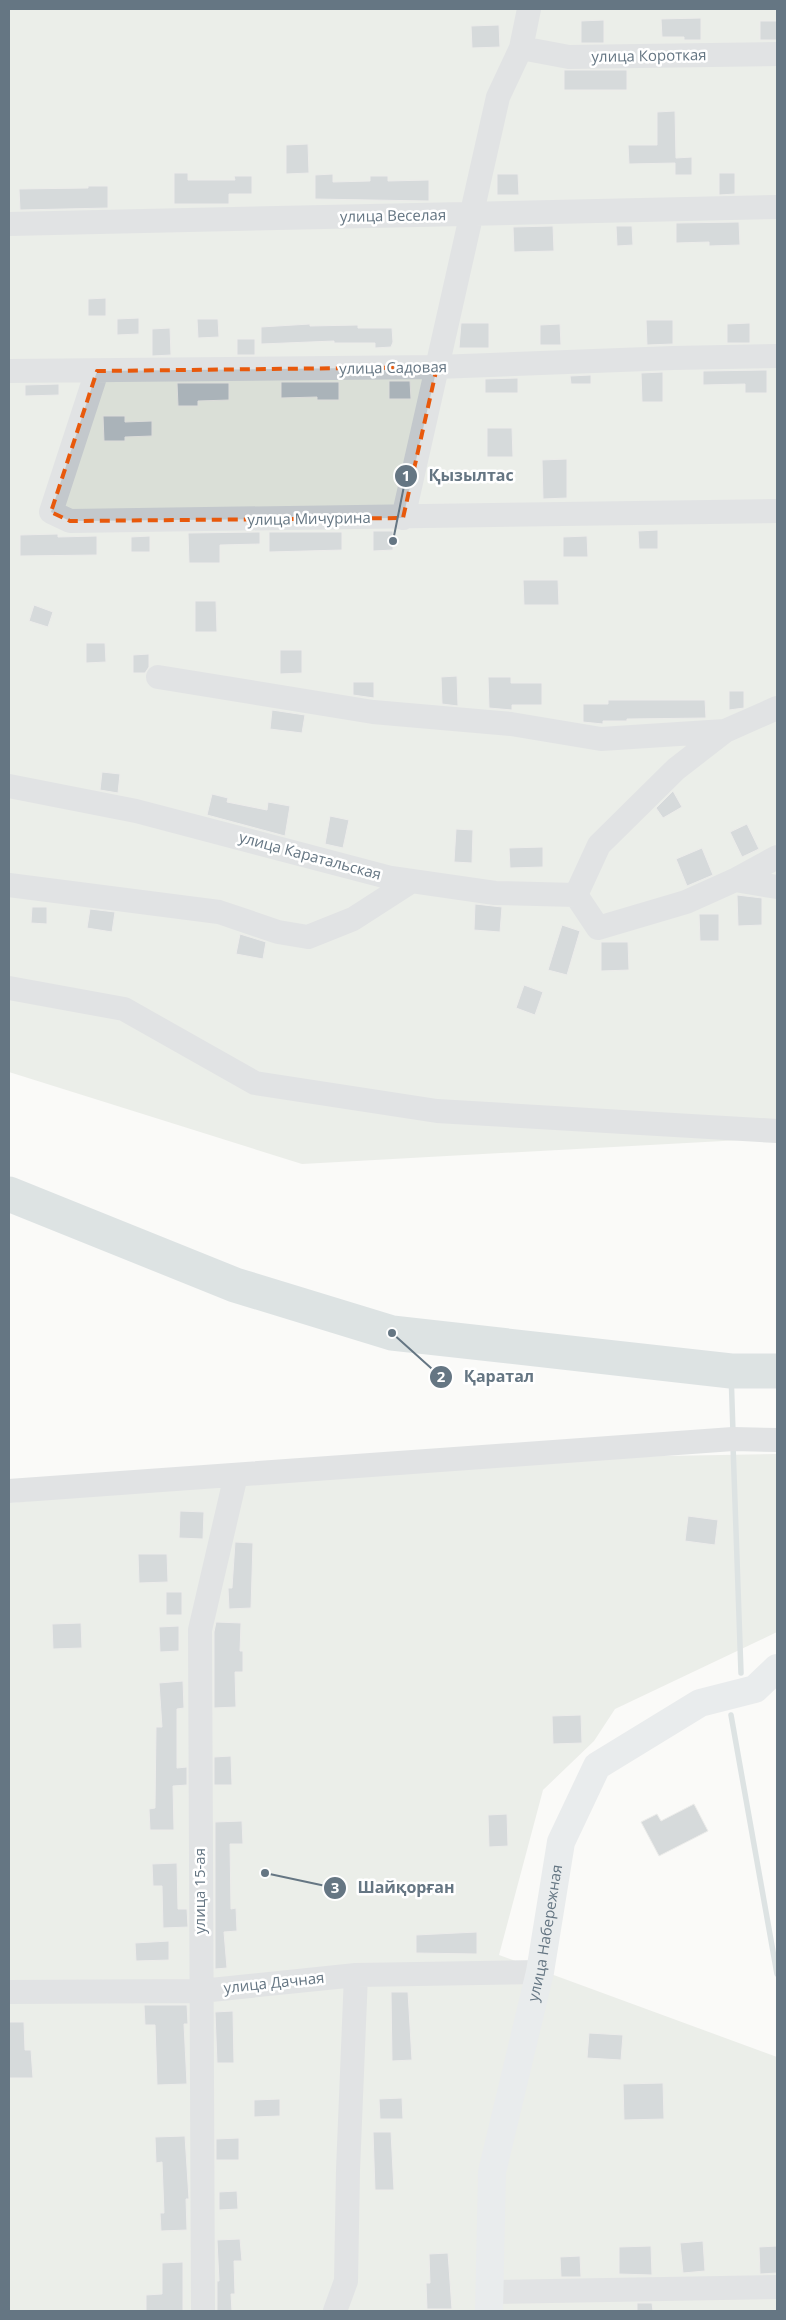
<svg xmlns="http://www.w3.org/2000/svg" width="786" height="2320" viewBox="0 0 786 2320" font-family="'Open Sans',sans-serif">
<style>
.green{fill:#dadfd7}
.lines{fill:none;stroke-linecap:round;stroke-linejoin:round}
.stream{stroke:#bbc7cb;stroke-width:5.5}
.river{stroke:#bbc7cb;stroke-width:35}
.building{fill:#aab3b9;stroke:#dcdcda}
.street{stroke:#c3c8cc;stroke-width:24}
.secondary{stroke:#d6dbdf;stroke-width:28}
.marked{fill:none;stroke:#e8590c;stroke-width:4;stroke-dasharray:10 6;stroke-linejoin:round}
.labels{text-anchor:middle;stroke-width:5;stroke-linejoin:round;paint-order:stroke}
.street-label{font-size:15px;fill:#657683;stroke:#fff}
.leader{fill:none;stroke:#657683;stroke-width:2}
.callout-dot{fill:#657683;stroke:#fff;stroke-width:2}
.mark-label{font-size:15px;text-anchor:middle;font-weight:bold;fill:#fff}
.callout-label{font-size:16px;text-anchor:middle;font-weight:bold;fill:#657683;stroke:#fff;stroke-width:5;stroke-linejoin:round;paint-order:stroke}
</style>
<rect width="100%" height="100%" fill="#fafaf8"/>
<path class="green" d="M9,9H777V1138L302,1164L9,1072Z
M777,1454V1632L615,1709L594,1741L543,1790L499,1955L777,2057V2311H9V1503L436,1460Z"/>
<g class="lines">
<path class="stream" d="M731,1371L733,1433
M733,1445L741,1673
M731,1715L777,1974"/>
<path class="river" d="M9,1194L235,1285L392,1333L731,1371H777"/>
</g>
<path class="building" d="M701,18V40H684V37H662L661,19Z
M604,20V43H581V21Z
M760,21H777V40H760Z
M499,25L500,47L472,48L471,26Z
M564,70H627V90H564Z
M675,111L676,158L692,157V175H675V163L629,164L628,145H657V112Z
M308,144L309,173L286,174V145Z
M174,173H188V180H235L234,176H252V194H229V204H174Z
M719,173H735V194L719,195Z
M333,174V182L370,181V176H388V181L429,180V201L315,199V175Z
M497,174H518L519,195H497Z
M88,186H108V208L20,210L19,189L88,188Z
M739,222L740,245L709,246V242L676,243V223Z
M553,226L554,251L514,252L513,227Z
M616,226H632L633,245L617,246Z
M106,298V316H88V299Z
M139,318V334L117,335V319Z
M197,319H218L219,337L198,338Z
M646,320H673V344L647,345Z
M461,323H489V348H459Z
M750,323V343H727V324Z
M310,324V326L358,325V328H392L393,342L391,347L375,348V343H334V341L261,344V327Z
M560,324L561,345H540V325Z
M170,328L171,355L152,356V329Z
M237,339H255V355H237Z
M767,370V393H745V384L703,385V371Z
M663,372V402H642L641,373Z
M591,375V384H571L570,376Z
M518,378V393H485V379Z
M389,381H410L411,399H389Z
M281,382H339V400H317V397L281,398Z
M177,383H229V400L198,401V406H178Z
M59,384V395L25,396V385Z
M103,416H125V422L152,421V436L125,437V441H104Z
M487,428H512L513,457H487Z
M567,459V498L543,499L542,460Z
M658,530V549H639L638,531Z
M373,531H393V550L373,551Z
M260,532V544L220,545V563H189L188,533Z
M269,532H342V550L269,552Z
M58,534V537L97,536V555L20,556V535Z
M150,536V552H131V537Z
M587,536L588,557H563V537Z
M523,580H558L559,605H524Z
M195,601H216L217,632H195Z
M34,605L53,612L48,627L29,621Z
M86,643H105L106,662L86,663Z
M280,650H302V673L280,674Z
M149,654V667L145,673H133V655Z
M457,676L458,706L442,704L441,677Z
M488,677H511V683H542V705H512V710L489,708Z
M353,682H374V698L353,695Z
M729,691H744V708L729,710Z
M608,700H705L706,718L627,719V721H603V724L583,722V704H608Z
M272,710L305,715L302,733L270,729Z
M102,772L120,774L118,793L100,790Z
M673,791L682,807L663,818L656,808Z
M212,794L228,798L227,802L267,810L268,802L290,806L285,836L207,815Z
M330,816L349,820L343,848L325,844Z
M747,824L759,849L742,857L730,832Z
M456,829L473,830L472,863L454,862Z
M543,847V867L510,868L509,848Z
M702,848L713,875L687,886L676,859Z
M737,895L762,898V925L738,926Z
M475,904L502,907L500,932L474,930Z
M32,907H47V924L31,923Z
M90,909L115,912L112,932L87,928Z
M699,914H719V941H700Z
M562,925L580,931L567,975L548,970Z
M240,934L266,942L263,959L236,954Z
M601,942H628L629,970L601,971Z
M524,985L543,992L535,1015L516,1008Z
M180,1511L204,1512L203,1539L179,1538Z
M688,1516L718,1520L715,1545L685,1541Z
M235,1542L253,1543L251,1608L229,1609L228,1588H232Z
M138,1554H167L168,1582L139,1583Z
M166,1592H182V1615H166Z
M216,1622L241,1623L240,1651H243V1672H235L236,1707L214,1708V1632Z
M81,1623L82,1648L53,1649L52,1624Z
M179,1626V1651L160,1652L159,1627Z
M183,1681L184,1708L177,1709V1768L187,1767V1785L173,1786L174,1830H150L149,1809L155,1808L156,1727H162L159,1683Z
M581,1715L582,1743L553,1744L552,1716Z
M231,1756L232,1785H214V1757Z
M694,1804L708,1831L659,1856L641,1822L657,1814L661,1821Z
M507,1814L508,1846L489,1847L488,1815Z
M242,1821L243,1844H230L231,1909L236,1908L237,1931L224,1932L227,1968L215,1969V1822Z
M177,1863L178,1909H187L188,1927L163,1928L162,1886H153L152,1864Z
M477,1932V1954L416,1953V1935Z
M169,1941V1960L136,1961L135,1943Z
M391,1992H408L412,2060L392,2061Z
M144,2005H187L188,2024H184L187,2084L157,2085L155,2025H145Z
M233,2011L234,2063H217L215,2012Z
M9,2022H24L25,2050H31L33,2078H9Z
M589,2033L623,2035L621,2060L587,2058Z
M663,2083L664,2119L624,2120L623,2084Z
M402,2098L403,2119H380L379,2099Z
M280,2099V2116L254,2117V2100Z
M373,2132H391L394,2190H375Z
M185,2136L189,2199H186L187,2230L161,2231L160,2213H164L162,2162L156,2163L155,2137Z
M239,2138V2160H216V2139Z
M237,2191L238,2209L219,2210V2192Z
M240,2239L242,2261H234L235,2294H231L232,2311H217V2281H219L217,2240Z
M703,2241L705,2271L683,2273L680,2243Z
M651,2246L652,2275L619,2274V2247Z
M777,2246V2273L760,2274L759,2247Z
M448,2253L452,2309H427L426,2283H430L429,2254Z
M580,2256L581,2277H561L560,2257Z
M183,2262V2311H146V2295L162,2294V2263Z
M637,2303H652L653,2311H637Z"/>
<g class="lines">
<path class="street" d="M521,48L569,57L777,54
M9,224L777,207
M9,371L437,367L673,358L777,356
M97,371L51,512L70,521L777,511
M403,518L498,97L521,48L529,9
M158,677L373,712L511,724L601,739L725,731
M9,786L136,811L391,878L495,893L576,895L598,928L686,902L735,880L777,857
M735,880L777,887
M9,885L219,912L278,932L308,937L353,919L412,881
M576,895L599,845L676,769L725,731L777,708
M9,988L124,1009L255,1083L437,1111L777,1131
M9,1491L733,1439L777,1440
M9,1992L201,1991L356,1975L540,1972
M490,2292L777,2287
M203,2311L200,1630L236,1475
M335,2311L346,2281L348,2170L356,1975"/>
<path class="secondary" id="s1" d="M489,2311L492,2172L540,1972L561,1842L597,1766L700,1703L755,1689L777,1668"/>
</g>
<path d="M0 0H786V2320H0ZM437,367L403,518L70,521L51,512L97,371Z" fill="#fafaf8" fill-opacity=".55" fill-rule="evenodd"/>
<path class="marked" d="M437,367L403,518L70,521L51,512L97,371Z"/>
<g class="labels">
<g class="street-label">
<text transform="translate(649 56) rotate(-1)" y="5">улица Короткая</text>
<text transform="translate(393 216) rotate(-1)" y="5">улица Веселая</text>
<text transform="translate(393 368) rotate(-1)" y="5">улица Садовая</text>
<text transform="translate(309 519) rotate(-1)" y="5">улица Мичурина</text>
<text transform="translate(310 856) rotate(15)" y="5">улица Каратальская</text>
<text transform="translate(200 1891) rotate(-90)" y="5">улица 15-ая</text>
<text dy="5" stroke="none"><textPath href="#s1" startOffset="384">улица Набережная</textPath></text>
<text transform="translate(274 1983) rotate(-6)" y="5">улица Дачная</text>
</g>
</g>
<path class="leader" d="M393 541L406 476M392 1333L441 1377M265 1873L335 1888"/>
<g class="callout-dot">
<circle cx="393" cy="541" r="5"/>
<circle cx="392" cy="1333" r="5"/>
<circle cx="265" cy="1873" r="5"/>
<circle cx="406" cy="476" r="12"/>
<circle cx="441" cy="1377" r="12"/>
<circle cx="335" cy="1888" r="12"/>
</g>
<g class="mark-label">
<text x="406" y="481">1</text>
<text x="441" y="1382">2</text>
<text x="335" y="1893">3</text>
</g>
<g class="callout-label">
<text x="471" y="481">Қызылтас</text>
<text x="499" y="1382">Қаратал</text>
<text x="406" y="1893">Шайқорған</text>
</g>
<rect width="786" height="2320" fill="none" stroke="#657683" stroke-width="20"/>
</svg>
